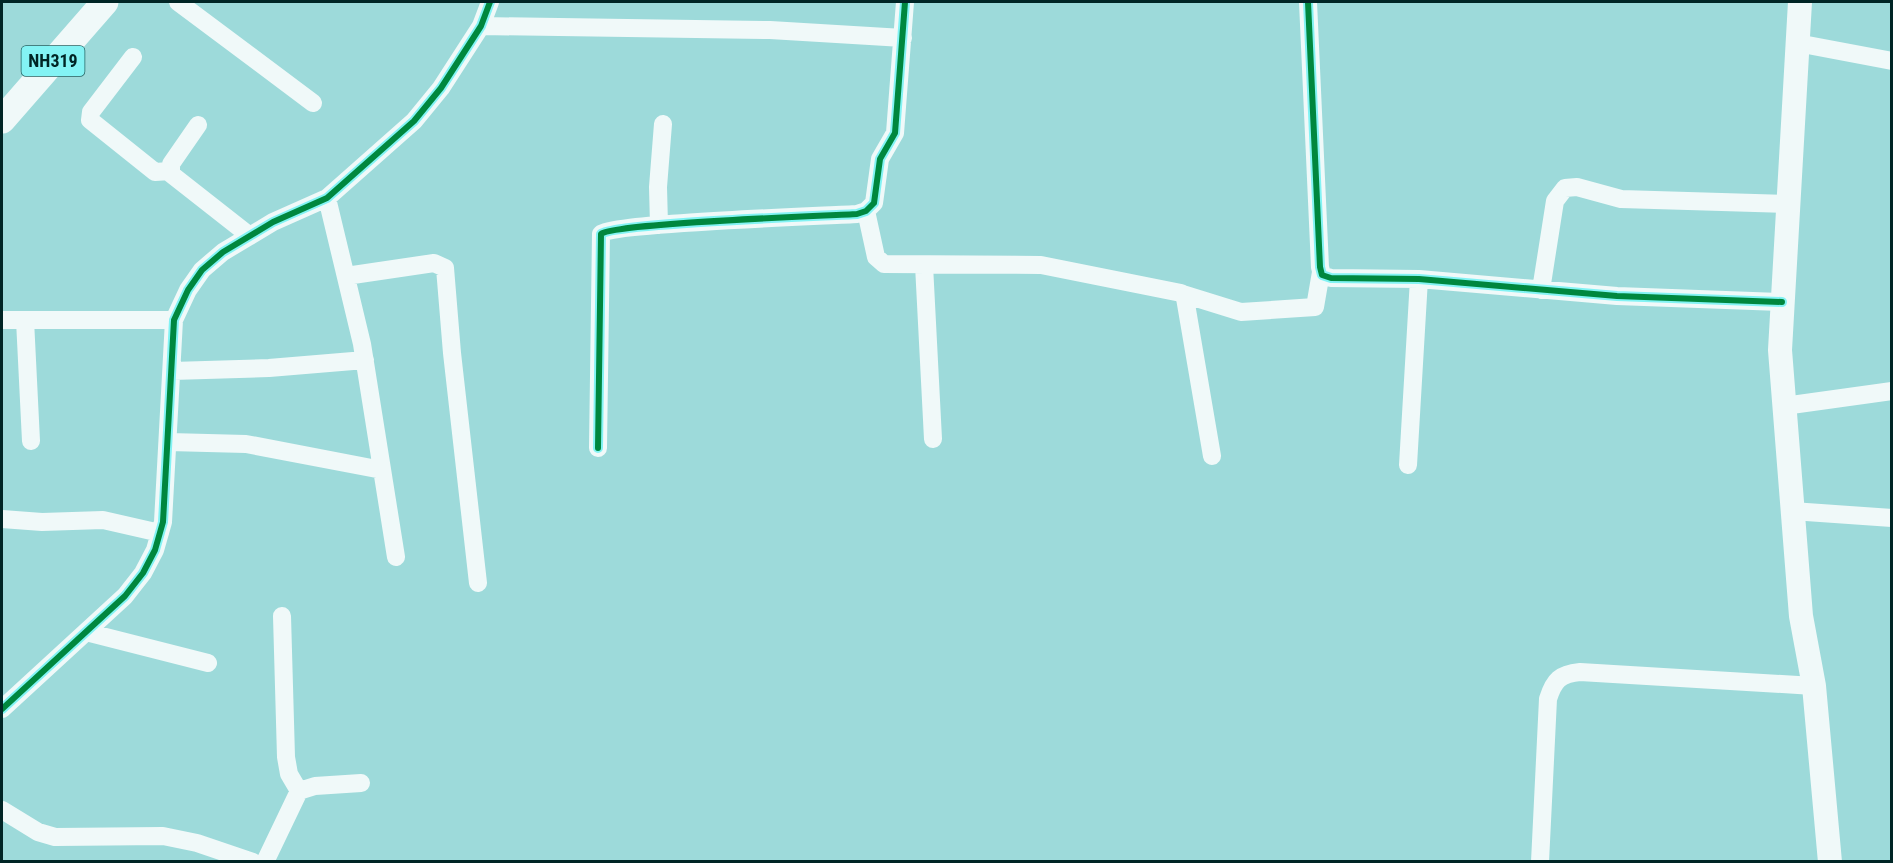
<svg xmlns="http://www.w3.org/2000/svg" width="1893" height="863" viewBox="0 0 1893 863" font-family="'Roboto Condensed',sans-serif">
<style>
.lines{fill:none;stroke-linecap:round;stroke-linejoin:round}
.minor{stroke:#f0f9f9;stroke-width:18}
.major{stroke:#f0f9f9;stroke-width:24}
.highway{stroke:#f0f9f9;stroke-width:27}
.cycleway-casing{stroke:#83f3f4;stroke-width:10}
.cycleway{stroke:#00873e;stroke-width:6}
.labels{text-anchor:middle;stroke-width:4.5;stroke-linejoin:round;paint-order:stroke}
.shield{fill:#83f3f4;stroke:#276363;stroke-width:1.5}
.shield-label{font-size:18px;font-weight:bold;fill:#002525}
</style>
<rect width="100%" height="100%" fill="#9ddada"/>
<g class="lines">
<path class="minor" d="M178,2L313,103
M1308,2L1320,267L1322,275L1331,278L1419,279L1617,296L1782,302
M481,26L770,30L903,38
M1797,43L1892,61
M133,57L91,112L90,120L155,172L170,171
M198,125L171,164V174L250,236
M327,198L362,344L396,557
M866,211L876,257L884,264L1041,265L1181,293L1185,298L1212,456
M659,225L658,187L663,124
M924,265L933,439
M346,276L434,263L445,268L452,353L478,583
M1541,290L1555,201L1565,188L1577,187L1621,199L1788,204
M1183,294L1241,312L1315,307L1321,272
M2,320H174
M25,320L31,441
M172,371L269,368L365,360
M1784,406L1892,391
M169,442L246,444L382,470
M598,448L601,234C614,223 823,216 857,214L866,211L874,203L880,159L895,133L905,2
M1408,465L1419,279
M1792,511L1892,518
M2,519L42,522L103,520L160,533
M282,616L286,757L289,774L299,791
M86,632L208,663
M2,709L125,596L143,573L155,550L163,522L174,320L188,290L202,270L223,252L273,222L327,198L414,121L441,88L481,26L490,2
M2,810L38,832L55,837L163,836L197,843L253,862
M265,862L299,791L315,786L361,783
M1540,862L1548,699C1554,680 1560,674 1580,672L1814,686"/>
<path class="major" d="M1800,2L1780,350L1801,616L1814,686L1830,862"/>
<path class="highway" d="M2,120L105,2"/>
<defs>
<path id="cycleway" d="M1308,2L1320,267L1322,275L1331,278L1419,279L1617,296L1782,302
M598,448L601,234C614,223 823,216 857,214L866,211L874,203L880,159L895,133L905,2
M2,709L125,596L143,573L155,550L163,522L174,320L188,290L202,270L223,252L273,222L327,198L414,121L441,88L481,26L490,2"/>
</defs>
<use href="#cycleway" class="cycleway-casing"/>
<use href="#cycleway" class="cycleway"/>
</g>
<g class="labels">
<rect class="shield" x="21.5" y="46" width="63" height="30" rx="4.5"/>
<g class="shield-label">
<text x="53" y="67">NH319</text>
</g>
</g>
<rect width="1893" height="863" fill="none" stroke="#002525" stroke-width="6"/>
</svg>
